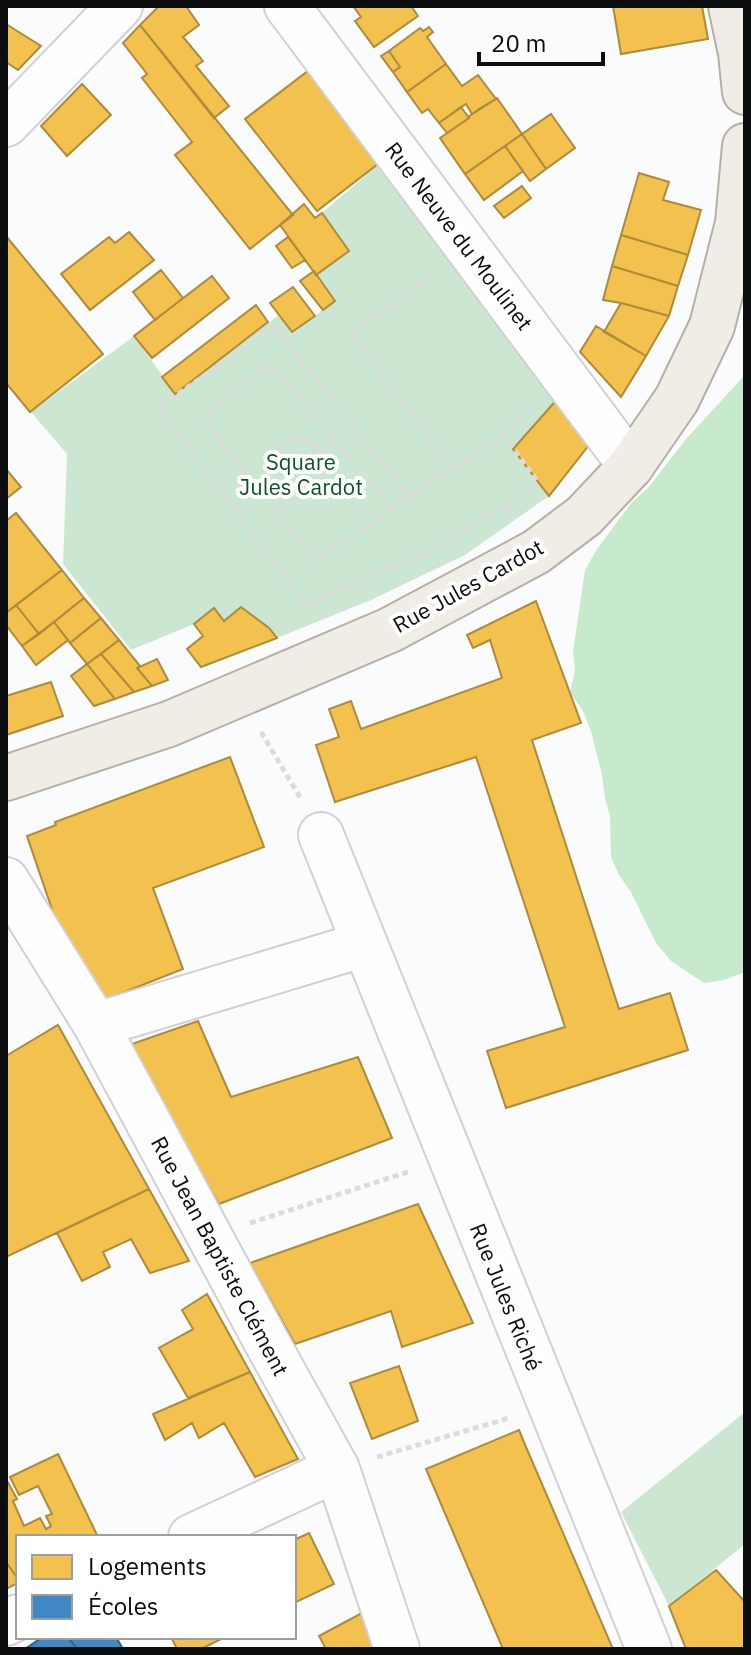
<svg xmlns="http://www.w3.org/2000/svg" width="751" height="1655" viewBox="0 0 751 1655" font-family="'IBM Plex Sans',sans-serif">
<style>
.green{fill:#cce7d1}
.forest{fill:#c7eacd}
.homes{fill:#f2c14e;stroke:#ad8b3b;stroke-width:2}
.schools{fill:#3f88c5;stroke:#30638e;stroke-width:2}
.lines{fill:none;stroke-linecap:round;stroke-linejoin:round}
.street-casing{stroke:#d1d1d3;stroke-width:48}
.primary-casing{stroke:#b5afa5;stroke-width:48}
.path{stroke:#dbdcdd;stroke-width:5;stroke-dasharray:6 4;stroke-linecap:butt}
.street{stroke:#fefeff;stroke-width:44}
.primary{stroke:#f0ede7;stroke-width:44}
.labels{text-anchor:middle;stroke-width:8;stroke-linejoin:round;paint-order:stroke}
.street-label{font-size:22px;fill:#0c0d0e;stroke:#fff}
.park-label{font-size:22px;fill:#0d5322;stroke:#fff}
</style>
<rect width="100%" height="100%" fill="#fafbfd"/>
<path class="green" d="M387,157L560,396L513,449L549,496L465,555L371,600L277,638L241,608L224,621L213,608L194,624L131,650L63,564L67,454L31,412L134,336L175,393L279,315L292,332L334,302L316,275L349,251L322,213Z
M745,1412V1544L669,1606L621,1512Z"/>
<path class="forest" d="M745,375V972L724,980L704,983L671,961L656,943L631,892L619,875L611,857L610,816L605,799L602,775L591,731L582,709L570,693L575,670L573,652L585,570L597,549L632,502L648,488L686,439Z"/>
<path class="homes" d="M159,6H186L199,25L183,37L203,61L196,66L229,106L214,118L140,25Z
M353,6H411L418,16L374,47L355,21L361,17Z
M613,6H702L708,39L621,54Z
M6,24L41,46L18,70L6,62Z
M140,25L293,215L250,249L175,155L192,142L142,78L147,74L123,43Z
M429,27L433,32L427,37L446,64L407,92L393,72L400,67L389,51L420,28L423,31Z
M389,51L400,67L393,72L381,56Z
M317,64L387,157L317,211L245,119Z
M446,64L462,86L478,75L496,99L472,114L466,104L439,123L428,109L422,113L407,92Z
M82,84L111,115L67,156L41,126Z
M497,98L522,134L465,174L440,138L469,118L468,117L479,109Z
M461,107L469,118L447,133L439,123Z
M551,114L575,148L546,169L522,134Z
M522,134L546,169L530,181L505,146Z
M505,146L523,171L484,200L465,174Z
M639,173L669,182L663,200L701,210L688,255L621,235Z
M522,186L531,198L504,218L494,206Z
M304,204L315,218L322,213L349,251L316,275L280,225Z
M129,232L154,260L90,310L61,274L109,237L115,243Z
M621,235L688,255L678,286L612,266Z
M6,236L103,354L30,412L6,383Z
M288,237L305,260L292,268L276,246Z
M612,266L678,286L669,316L621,303L603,300Z
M161,270L183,298L155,320L133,292Z
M314,271L335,301L323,310L300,281Z
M212,276L229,298L152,358L134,336Z
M293,287L315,316L292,332L270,303Z
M621,303L669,316L646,356L604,332Z
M256,305L268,322L175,394L162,377Z
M596,326L646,356L621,397L580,352Z
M560,396L589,445L549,496L513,449Z
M6,469L21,487L6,499Z
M16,513L62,570L6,613V521Z
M62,570L84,598L39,634L16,605Z
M84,598L101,618L70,643L54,622Z
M536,601L581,723L532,740L619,1009L670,993L688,1050L506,1108L487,1051L565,1027L476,757L335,802L316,745L339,737L329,709L351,701L361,729L502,678L490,640L473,648L467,635Z
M16,605L39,634L22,646L6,625V613Z
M241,607L269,628L277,638L201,667L187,649L203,636L194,624L214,608L224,621Z
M101,618L119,640L87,664L70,643Z
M54,622L68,640L36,665L22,646Z
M119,640L140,666L137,668L152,686L134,692L101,654Z
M101,654L134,692L115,699L87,664Z
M157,659L168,680L152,686L137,668Z
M87,664L115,699L94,706L71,676Z
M51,682L63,716L6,735V696Z
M230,757L264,847L153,888L183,969L102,1001L56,921L27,836L56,825L55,822Z
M198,1021L231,1097L358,1057L392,1138L219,1204L129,1045Z
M58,1025L149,1189L6,1257V1056Z
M149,1189L189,1261L150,1273L131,1239L103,1252L110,1267L82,1281L57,1233Z
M418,1204L473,1323L402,1347L391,1311L295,1344L250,1263Z
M207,1294L250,1372L188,1398L159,1348L193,1329L182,1310Z
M399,1366L418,1421L372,1439L350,1383Z
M250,1372L298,1459L255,1477L224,1423L199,1438L192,1423L165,1440L153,1414Z
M519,1430L526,1447L613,1649H503L426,1469Z
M58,1454L98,1537H18V1579L6,1562V1479L17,1499L13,1501L24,1526L40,1518L46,1529L51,1526L46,1516L52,1514L38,1486L19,1495L10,1477Z
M309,1533L334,1584L294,1603V1540Z
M6,1562L18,1579V1583L6,1589Z
M716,1570L745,1602V1649H686L669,1606Z
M362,1613L375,1649H326L319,1636Z
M171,1637H225L201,1649H177Z"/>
<path class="schools" d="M36,1637H68L77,1649H25L38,1640Z
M68,1637H116L123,1649H77Z"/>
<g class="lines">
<defs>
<path id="street" d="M287,6L631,466
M6,124L120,6
M321,835L649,1649
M6,880L96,1025L266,1341L337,1469L397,1649
M96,1025L365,944
M191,1537L337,1469
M6,1623L18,1617"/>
<path id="primary" d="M731,6L741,53L745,92
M6,778L169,724L390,630L536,552L584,516L631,466L677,399L712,326L738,223L745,146"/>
</defs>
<use href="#street" class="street-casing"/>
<use href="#primary" class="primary-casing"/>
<path class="path" d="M433,274L352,335L454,470L503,435L534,406
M503,435L538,482L506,507
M271 466a27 27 0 1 1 54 0a27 27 0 1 1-54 0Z
M320,452L333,438
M263,493L275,480
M409,496L454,470
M392,509L317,561L203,418L271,363L392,509L409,496L275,327L159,407L307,605L422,556L506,507L513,518
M261,732L301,799
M250,1223L411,1171
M377,1457L509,1418"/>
<use href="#street" class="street"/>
<use href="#primary" class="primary"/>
</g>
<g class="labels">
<g class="street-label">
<text transform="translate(459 236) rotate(53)" y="8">Rue Neuve du Moulinet</text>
<text transform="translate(468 586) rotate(-29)" y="8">Rue Jules Cardot</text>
<text transform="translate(220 1256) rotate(62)" y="8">Rue Jean Baptiste Clément</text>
<text transform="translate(506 1297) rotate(68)" y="8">Rue Jules Riché</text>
</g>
<g class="park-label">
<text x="301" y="470">Square<tspan x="301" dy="25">Jules Cardot</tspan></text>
</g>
</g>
<rect width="751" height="1655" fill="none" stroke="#0c0d0e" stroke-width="16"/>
<rect x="16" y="1535" width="280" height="104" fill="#ffffff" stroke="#9e9e9f" stroke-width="2"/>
<rect x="32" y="1555" width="40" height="24" fill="#f2c14e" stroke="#9e9e9f" stroke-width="2"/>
<text x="88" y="1575" font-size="24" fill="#0c0d0e">Logements</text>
<rect x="32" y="1595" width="40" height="24" fill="#3f88c5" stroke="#9e9e9f" stroke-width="2"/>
<text x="88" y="1615" font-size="24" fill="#0c0d0e">Écoles</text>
<path d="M479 52v12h124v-12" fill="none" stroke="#0c0d0e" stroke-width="4"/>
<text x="491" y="52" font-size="24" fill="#0c0d0e" stroke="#ffffff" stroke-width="6" paint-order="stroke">20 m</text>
</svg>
